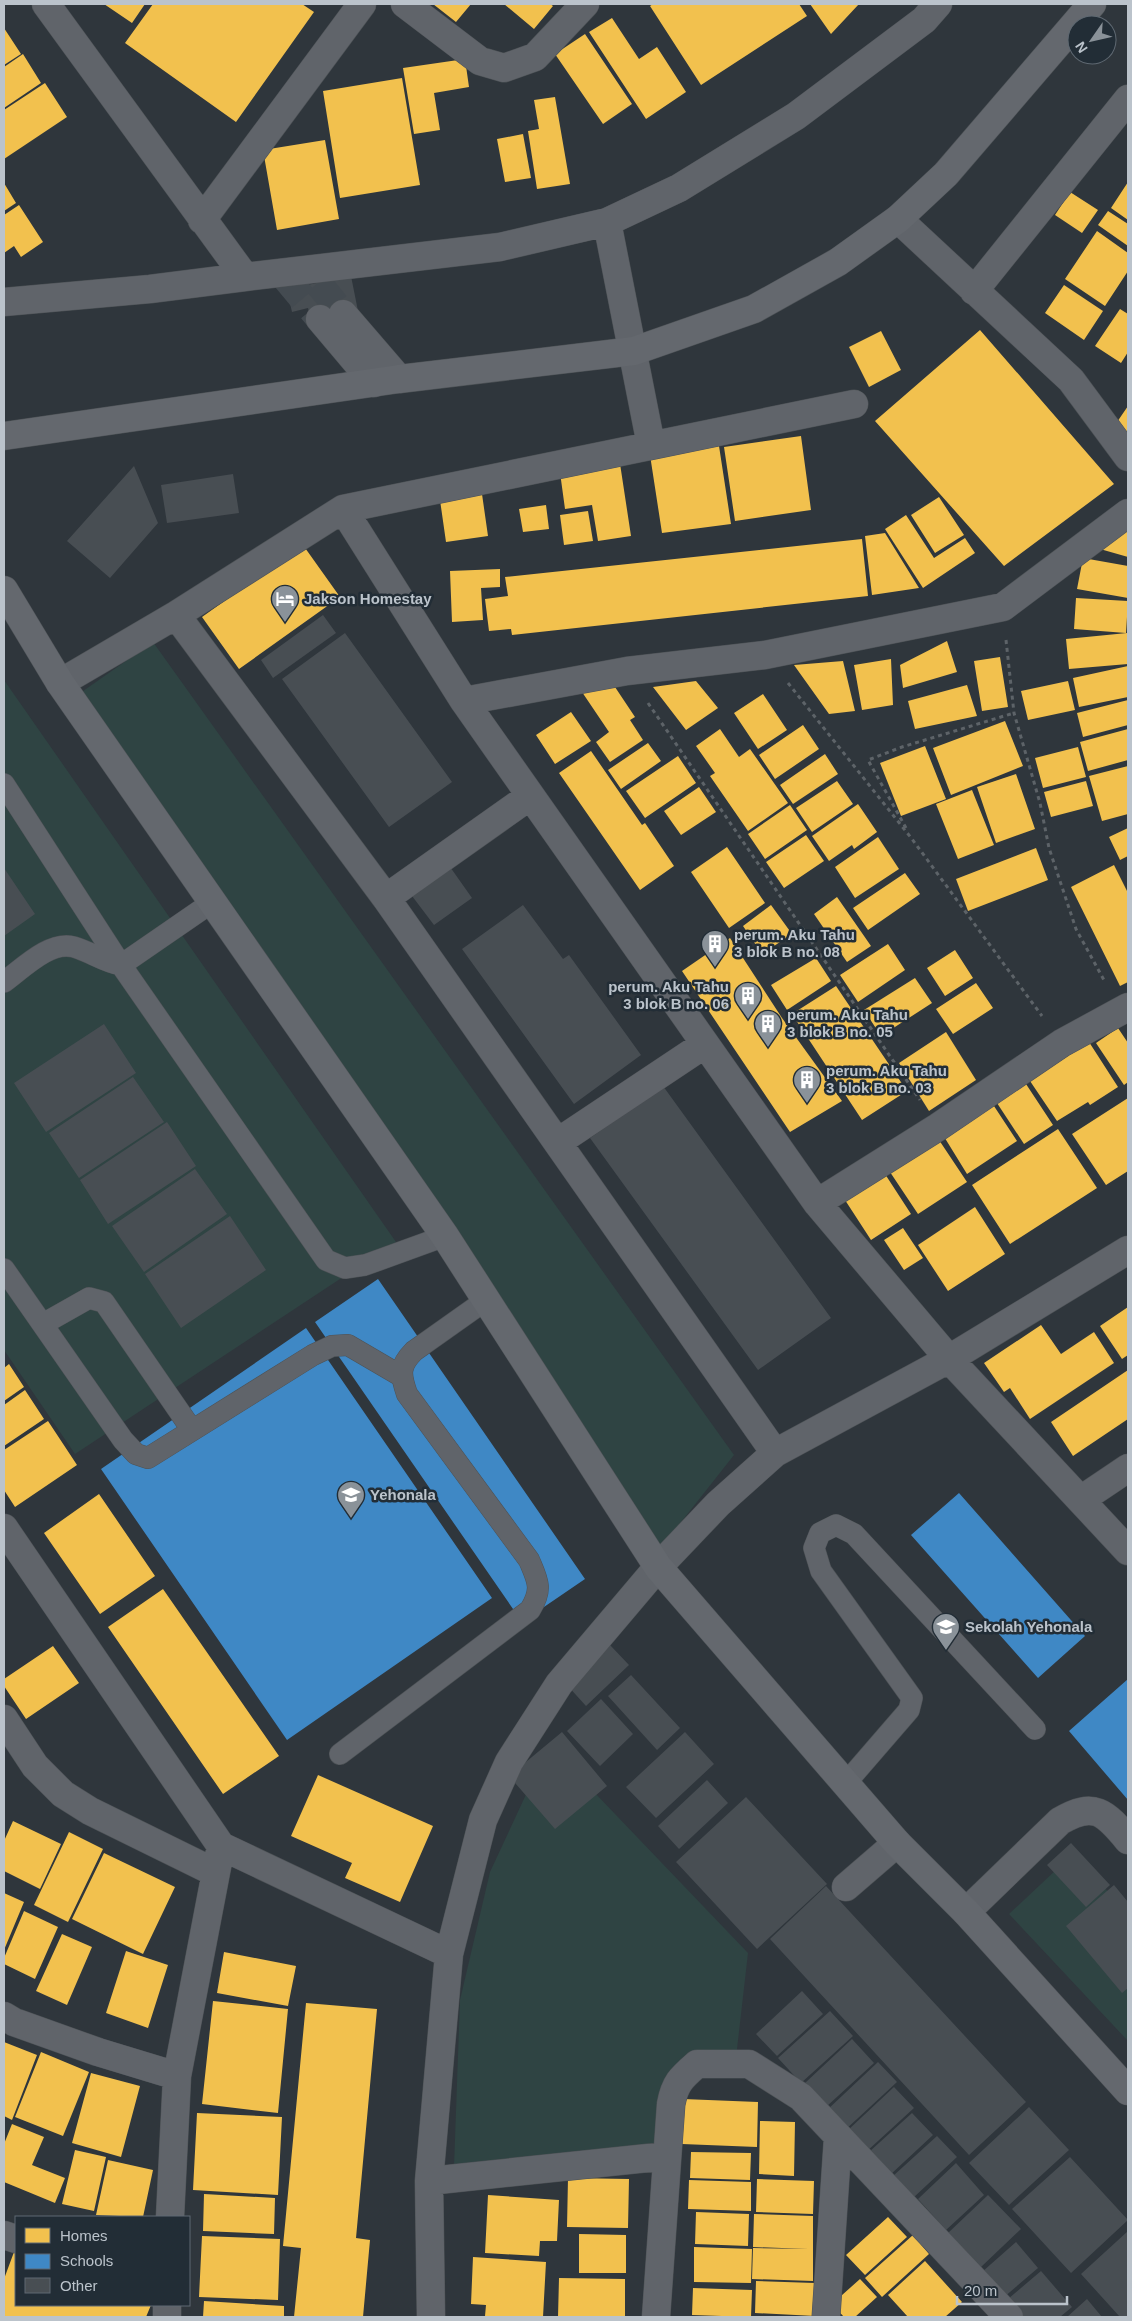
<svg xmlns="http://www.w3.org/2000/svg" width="1132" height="2321" viewBox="0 0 1132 2321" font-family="Arial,sans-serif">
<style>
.green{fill:#2f4443}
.homes{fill:#f2c14e}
.schools{fill:#3f88c5}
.building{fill:#484e53}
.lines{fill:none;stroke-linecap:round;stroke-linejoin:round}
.street-tunnel{stroke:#444b51;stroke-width:28;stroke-dasharray:28 14;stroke-linecap:butt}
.lane-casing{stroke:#4d5256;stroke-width:22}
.street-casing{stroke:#4d5256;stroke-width:29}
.secondary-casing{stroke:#4d5256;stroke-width:29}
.path{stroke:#5d6368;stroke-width:3;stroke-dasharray:4 4;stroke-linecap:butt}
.lane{stroke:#60646a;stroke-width:21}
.street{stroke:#60646a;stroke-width:28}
.secondary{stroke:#64686e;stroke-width:28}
.labels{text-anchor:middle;stroke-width:5;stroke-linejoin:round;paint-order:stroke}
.poi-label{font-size:15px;font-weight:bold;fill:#bbc3cb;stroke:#222d36;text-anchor:start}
</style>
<rect width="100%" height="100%" fill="#2f363c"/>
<path class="green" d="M153,642L734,1455L659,1550L76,696Z
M4,680L396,1242L75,1454L4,1350Z
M549,1745L748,1953L736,2058L671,2082L670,2159L454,2167L460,2000L490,1872Z
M1073,1854L1128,1913V2041L1009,1914Z"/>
<path class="homes" d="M104,4H145L132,23Z
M153,4H302L314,12L236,122L125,43Z
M433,4H471L456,22Z
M504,4H550L553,6L534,29Z
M653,4H799L807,16L701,85L650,6Z
M810,4H859L831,34Z
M612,18L639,59L657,47L686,92L646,119L589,32Z
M4,28L21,54L4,65Z
M585,34L632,104L603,124L555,54Z
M23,54L41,83L4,108V67Z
M465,59L469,87L434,93L440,130L414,134L403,68Z
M402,78L420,185L340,198L323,91Z
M45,83L67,117L4,159V110Z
M555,97L570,184L537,189L528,131L539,129L534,100Z
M523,134L531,178L505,182L497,139Z
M325,140L339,219L277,230L263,150Z
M1128,182V220L1111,208Z
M4,183L16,203L4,211Z
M1070,192L1098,210L1082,233L1055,215Z
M19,205L43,242L21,257L14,246L4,253V215Z
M1108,211L1128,224V246L1098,225Z
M1097,231L1128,253V271L1105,306L1065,279Z
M1064,285L1103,311L1084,340L1045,313Z
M1120,309L1128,314V352L1121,363L1095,346Z
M980,330L1114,484L1004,566L875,421Z
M881,331L901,370L869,387L849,347Z
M1128,406V434L1115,425Z
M801,436L811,510L735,521L724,447Z
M719,446L731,524L662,533L650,455Z
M619,457L631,536L598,541L592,505L565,509L559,465Z
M482,494L488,536L446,542L440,500Z
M939,497L964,535L935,553L911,515Z
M546,505L549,529L523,532L519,509Z
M588,511L593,541L564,545L560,515Z
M906,515L934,558L965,538L975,553L923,588L885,529Z
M1128,529V557L1100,549Z
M885,533L919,588L872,595L865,536Z
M862,539L868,596L512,635L511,629L489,631L485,599L508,596L505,577Z
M303,545L340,597L239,669L202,617Z
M1083,558L1128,566V598L1077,589Z
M500,569V587L481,588L483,620L452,622L450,571Z
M1076,598L1128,601L1126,633L1074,629Z
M1127,633L1128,664L1069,669L1066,639Z
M947,641L957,672L903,688L900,665Z
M1000,657L1008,707L982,711L974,661Z
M891,659L893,705L862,710L854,665Z
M843,661L855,711L829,714L794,665Z
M1128,666V697L1079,707L1073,678Z
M607,675L635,717L630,720L643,740L610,762L596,742L609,732L582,692Z
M696,681L718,708L686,730L653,687Z
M1068,681L1075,710L1028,720L1021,691Z
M967,685L977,716L915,729L908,701Z
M763,694L787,730L758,749L734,713Z
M1128,700V725L1083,737L1077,713Z
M571,712L591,741L555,764L536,735Z
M1005,721L1023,766L951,795L933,748Z
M803,725L819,749L775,779L759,755Z
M720,729L739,757L750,749L788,803L748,831L710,776L715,773L696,746Z
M1128,729V760L1088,771L1080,742Z
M648,743L661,761L621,789L608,770Z
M925,746L946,799L901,816L880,763Z
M1078,747L1086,777L1043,788L1035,758Z
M591,751L642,825L645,823L674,866L640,890L559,773Z
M825,754L838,774L793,804L780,785Z
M678,756L696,783L645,818L626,791Z
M1128,766V814L1102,821L1089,776Z
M1016,774L1035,829L996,843L977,787Z
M837,781L853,804L812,832L796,808Z
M1086,781L1093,806L1051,817L1044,792Z
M699,787L716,812L681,835L664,811Z
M972,790L994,845L958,859L936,804Z
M858,804L877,832L854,849L852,845L829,861L812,836Z
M790,805L807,830L765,859L748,834Z
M1128,828V856L1120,860L1109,837Z
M806,835L824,861L784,888L766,862Z
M878,837L899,869L855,898L835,867Z
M727,847L765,903L729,928L691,872Z
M1036,848L1048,880L968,911L956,879Z
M1114,865L1128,893V982L1120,986L1071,887Z
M905,873L920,894L868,930L853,908Z
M837,897L871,946L847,962L814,914Z
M771,905L792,934L762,954L743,926Z
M730,938L782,1018L842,1101L790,1132L682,971Z
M888,944L905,970L858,1002L840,975Z
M955,950L973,978L945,996L927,968Z
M816,958L831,981L787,1010L771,985Z
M915,978L932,1003L881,1036L864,1010Z
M976,983L993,1008L953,1034L936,1009Z
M836,986L907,1091L862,1120L792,1014Z
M1118,1028L1128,1043V1082L1124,1085L1096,1043Z
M946,1032L976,1080L929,1111L899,1063Z
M1089,1042L1118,1087L1090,1105L1088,1102L1057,1121L1030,1081Z
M1026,1084L1053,1125L1024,1144L997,1103Z
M1128,1098V1171L1106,1185L1072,1134Z
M992,1103L1017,1141L967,1174L943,1135Z
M1058,1129L1097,1188L1010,1244L972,1185Z
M939,1140L967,1182L918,1214L890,1172Z
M885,1174L911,1214L871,1240L845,1200Z
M975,1207L1005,1254L948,1291L918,1245Z
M903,1228L923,1258L904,1270L884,1240Z
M1128,1307V1355L1122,1359L1100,1326Z
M1041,1325L1061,1354L1094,1332L1114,1363L1030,1419L1010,1388L1004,1392L984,1363Z
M9,1364L24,1387L4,1401V1368Z
M1128,1370V1419L1073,1456L1051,1422Z
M25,1390L44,1419L4,1446V1405Z
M48,1421L77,1465L15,1507L4,1490V1450Z
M99,1494L155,1576L100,1614L44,1533Z
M163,1589L279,1756L223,1794L108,1627Z
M53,1646L79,1683L26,1719L4,1686V1679Z
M318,1775L433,1826L400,1902L345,1878L352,1863L291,1836Z
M13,1821L61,1844L40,1889L4,1871V1841Z
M69,1832L103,1849L68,1922L34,1905Z
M104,1853L175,1887L143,1954L72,1919Z
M4,1893L24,1902L4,1950Z
M24,1911L58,1927L35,1979L4,1964V1958Z
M62,1934L92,1947L67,2005L36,1991Z
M126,1951L168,1965L148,2028L106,2013Z
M224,1952L296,1966L288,2006L217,1993Z
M213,2001L288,2009L278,2113L202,2104Z
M306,2003L377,2009L356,2238L370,2240L363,2317H294L301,2248L283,2246Z
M4,2042L37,2055L12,2120L4,2116Z
M41,2052L89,2072L63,2136L15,2117Z
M91,2073L140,2086L121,2157L72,2143Z
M683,2099L758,2102L757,2147L682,2144Z
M197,2113L282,2117L278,2195L193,2190Z
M760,2121L795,2122L794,2176L759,2174Z
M12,2124L44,2137L32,2165L65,2178L55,2203L4,2182V2144Z
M75,2150L106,2157L94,2211L62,2204Z
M691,2152L751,2153L750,2180L690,2178Z
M108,2160L153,2170L143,2217L96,2215Z
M568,2178L629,2179L628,2228L567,2227Z
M757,2179L814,2181L813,2214L756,2212Z
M689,2180L751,2182V2211L688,2209Z
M204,2194L275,2198L274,2234L203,2231Z
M488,2195L559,2200L557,2241H540L539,2256L485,2253Z
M696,2212L749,2214L748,2246L695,2244Z
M754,2214L813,2216V2281L752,2279L753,2248L809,2249L753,2247Z
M888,2217L907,2237L865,2275L846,2255Z
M579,2234L626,2235V2273H579Z
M913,2235L929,2254L882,2297L865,2278Z
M202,2236L280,2239L278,2300L199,2297Z
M694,2247L752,2249L751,2283L694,2282Z
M14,2252L16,2253V2305H151L146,2317H4V2279Z
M473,2257L546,2262L543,2317L485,2316L486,2305L471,2304Z
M925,2261L962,2302L945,2317H908L888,2295Z
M559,2278L625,2279V2317H558Z
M860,2279L877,2297L855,2317H844L832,2304Z
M756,2281L815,2283V2316L755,2313Z
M693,2288L752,2290L751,2317L692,2315Z
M204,2301L284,2306V2317H203Z"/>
<path class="schools" d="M378,1279L585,1579L522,1622L315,1322Z
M306,1328L492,1598L287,1740L101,1469Z
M959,1493L1085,1636L1038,1678L911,1535Z
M1128,1679V1800L1069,1731Z"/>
<path class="building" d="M304,272L307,285L351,276L358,311L311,320L308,308L292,312L284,277Z
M134,466L158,523L110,578L67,541Z
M233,474L239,513L167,523L161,485Z
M323,615L336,633L273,678L261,660Z
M345,633L452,782L389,827L282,679Z
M448,864L472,898L434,925L409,892Z
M4,868L35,914L4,936Z
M523,905L563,959L569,955L641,1055L574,1104L462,949Z
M104,1024L136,1073L46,1132L14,1083Z
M133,1077L164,1122L79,1178L49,1133Z
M663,1086L831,1318L758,1370L590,1138Z
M167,1122L196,1166L108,1224L80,1180Z
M195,1169L227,1214L144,1272L112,1226Z
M230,1216L266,1270L181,1328L145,1274Z
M610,1645L629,1665L586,1706L567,1685Z
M631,1675L680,1728L657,1750L608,1696Z
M601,1699L633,1734L600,1766L567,1731Z
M562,1732L607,1786L555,1829L509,1776Z
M685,1732L714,1764L656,1818L626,1787Z
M707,1780L728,1803L679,1849L658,1826Z
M746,1797L827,1884L757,1949L676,1862Z
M1071,1843L1110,1885L1086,1907L1047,1865Z
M1114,1885L1128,1902V1988L1122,1993L1066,1926Z
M826,1886L1026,2102L969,2155L770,1939Z
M802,1991L823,2014L777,2056L756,2034Z
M830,2011L853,2036L801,2083L778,2058Z
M852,2039L874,2063L826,2107L805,2083Z
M878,2062L897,2082L844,2131L826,2111Z
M894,2087L914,2108L866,2152L847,2131Z
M1029,2107L1069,2150L1009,2205L969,2163Z
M912,2113L933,2135L890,2175L869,2152Z
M937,2136L957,2157L913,2198L893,2176Z
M1070,2157L1128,2220L1071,2273L1012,2209Z
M956,2163L984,2195L946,2230L918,2199Z
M988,2195L1021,2229L981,2267L948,2233Z
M1128,2231V2317H1120L1081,2274Z
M1016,2242L1038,2268L1003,2298L982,2272Z
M1041,2271L1072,2307L1060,2317H1023L1008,2299Z
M1087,2299L1102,2317H1067Z"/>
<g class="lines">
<path class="street-tunnel" d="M285,277L320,319
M318,283L343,314"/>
<defs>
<path id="lane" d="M4,784L121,965L326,1260L345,1268L365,1265L445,1236
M4,982C22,969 50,940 74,947C91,952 104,962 121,965L211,903
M4,1269L123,1440L136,1454L148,1458L313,1355L332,1346L348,1345L401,1376
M43,1324L89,1298L104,1302L192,1430
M340,1754L530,1610C543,1589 538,1581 529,1560L407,1394C400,1374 399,1366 414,1351L486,1300
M845,1784L909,1710L912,1698L821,1571L814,1548L820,1533L836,1525L854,1534L1035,1729"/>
<path id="street" d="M46,4L245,277L500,247L607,222L679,188L796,116L924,20L938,4
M405,4L480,61L504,68L535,57L585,4
M898,219L1071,380L1128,457
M202,220L362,4
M607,222L651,445
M974,291L1128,99
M4,302L150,289L245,277
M343,314L399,379
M320,319L374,383
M343,509L464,701L817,1203L949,1359L1128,1551
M176,615L386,898L775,1453
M60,683L176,615L343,509L854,404
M464,701L627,671L765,655L1003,607L1128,513
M386,898L530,796
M558,1142L705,1044
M817,1203L938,1127L1062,1043L1128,1007
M1082,1499L1128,1468
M4,1528L221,1846L449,1954
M4,1719L35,1766L63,1794L90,1811L214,1872
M846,1887L897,1843
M966,1912L1060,1821C1094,1801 1105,1812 1128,1840
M4,2016L14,2022L98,2052L177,2076
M429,2181L667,2156
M170,2217L177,2076L221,1846
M4,2235L16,2239
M167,2317V2305
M431,2317L429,2181L449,1954L483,1820L509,1762L559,1684L658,1567L718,1504L775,1453L949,1359L1128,1250
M656,2317L671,2104C675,2083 681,2078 697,2064H749L801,2097L1009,2317
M826,2317L838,2137"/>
<path id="secondary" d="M4,436L399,379L634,351L754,309L838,262L898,219L946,174L1092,4
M4,590L60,683L445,1236L658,1567L897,1843L966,1912L1128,2091"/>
</defs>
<use href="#lane" class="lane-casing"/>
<use href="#street" class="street-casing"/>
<use href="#secondary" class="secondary-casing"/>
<path class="path" d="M1006,640L1014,713L1040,803L1049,848L1076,929L1105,982
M788,683L912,839L1042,1016
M648,703L920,1100
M906,828L868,760L902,747L1014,713"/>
<use href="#lane" class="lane"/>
<use href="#street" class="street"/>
<use href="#secondary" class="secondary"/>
</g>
<defs>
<symbol id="hotel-pin" viewBox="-11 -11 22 30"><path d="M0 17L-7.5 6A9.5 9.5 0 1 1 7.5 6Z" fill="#8a9299" stroke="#222d36"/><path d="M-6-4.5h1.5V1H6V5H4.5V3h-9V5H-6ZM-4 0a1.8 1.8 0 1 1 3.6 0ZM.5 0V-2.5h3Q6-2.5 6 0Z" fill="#fff"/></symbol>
<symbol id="building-pin" viewBox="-11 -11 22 30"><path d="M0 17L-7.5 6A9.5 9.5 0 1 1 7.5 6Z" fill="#8a9299" stroke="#222d36"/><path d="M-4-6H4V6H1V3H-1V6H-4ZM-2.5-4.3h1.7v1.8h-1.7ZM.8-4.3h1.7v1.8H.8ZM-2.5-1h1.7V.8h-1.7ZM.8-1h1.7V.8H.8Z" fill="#fff"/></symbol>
<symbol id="school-pin" viewBox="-11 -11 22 30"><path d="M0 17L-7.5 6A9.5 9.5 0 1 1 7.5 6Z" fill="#8a9299" stroke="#222d36"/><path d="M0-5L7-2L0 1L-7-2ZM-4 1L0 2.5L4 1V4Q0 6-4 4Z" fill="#fff"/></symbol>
</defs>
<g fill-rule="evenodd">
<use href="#hotel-pin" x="269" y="583" width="32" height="43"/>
<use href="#building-pin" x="699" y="928" width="32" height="43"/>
<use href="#building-pin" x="732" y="980" width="32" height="43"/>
<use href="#building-pin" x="752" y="1008" width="32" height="43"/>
<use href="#building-pin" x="791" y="1064" width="32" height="43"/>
<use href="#school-pin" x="335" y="1479" width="32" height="43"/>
<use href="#school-pin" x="930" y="1611" width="32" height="43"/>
</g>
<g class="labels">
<g class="poi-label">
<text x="304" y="604">Jakson Homestay</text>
<text x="734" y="940">perum. Aku Tahu<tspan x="734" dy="17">3 blok B no. 08</tspan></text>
<text x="729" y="992" text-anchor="end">perum. Aku Tahu<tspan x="729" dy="17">3 blok B no. 06</tspan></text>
<text x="787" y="1020">perum. Aku Tahu<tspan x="787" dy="17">3 blok B no. 05</tspan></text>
<text x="826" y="1076">perum. Aku Tahu<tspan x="826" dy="17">3 blok B no. 03</tspan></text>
<text x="370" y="1500">Yehonala</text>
<text x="965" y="1632">Sekolah Yehonala</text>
</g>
</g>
<rect width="1132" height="2321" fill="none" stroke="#bbc3cb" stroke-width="10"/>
<rect x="15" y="2216" width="175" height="90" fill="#222d36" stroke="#5f6972"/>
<rect x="25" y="2228" width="25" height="15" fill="#f2c14e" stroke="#5f6972"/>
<text x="60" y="2241" font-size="15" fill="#bbc3cb">Homes</text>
<rect x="25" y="2254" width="25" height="15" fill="#3f88c5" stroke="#5f6972"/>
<text x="60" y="2266" font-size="15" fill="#bbc3cb">Schools</text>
<rect x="25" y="2278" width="25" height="15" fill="#484e53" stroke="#5f6972"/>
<text x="60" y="2291" font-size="15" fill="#bbc3cb">Other</text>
<g transform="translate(1092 40) rotate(236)"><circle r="24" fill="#222d36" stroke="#5f6972"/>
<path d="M0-4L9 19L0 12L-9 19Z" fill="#8a9299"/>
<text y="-8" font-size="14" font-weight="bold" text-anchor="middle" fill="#bbc3cb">N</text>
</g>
<path d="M957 2296v8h110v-8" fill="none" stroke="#bbc3cb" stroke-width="2.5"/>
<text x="964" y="2296" font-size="15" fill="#bbc3cb" stroke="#222d36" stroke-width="4" paint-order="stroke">20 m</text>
</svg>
